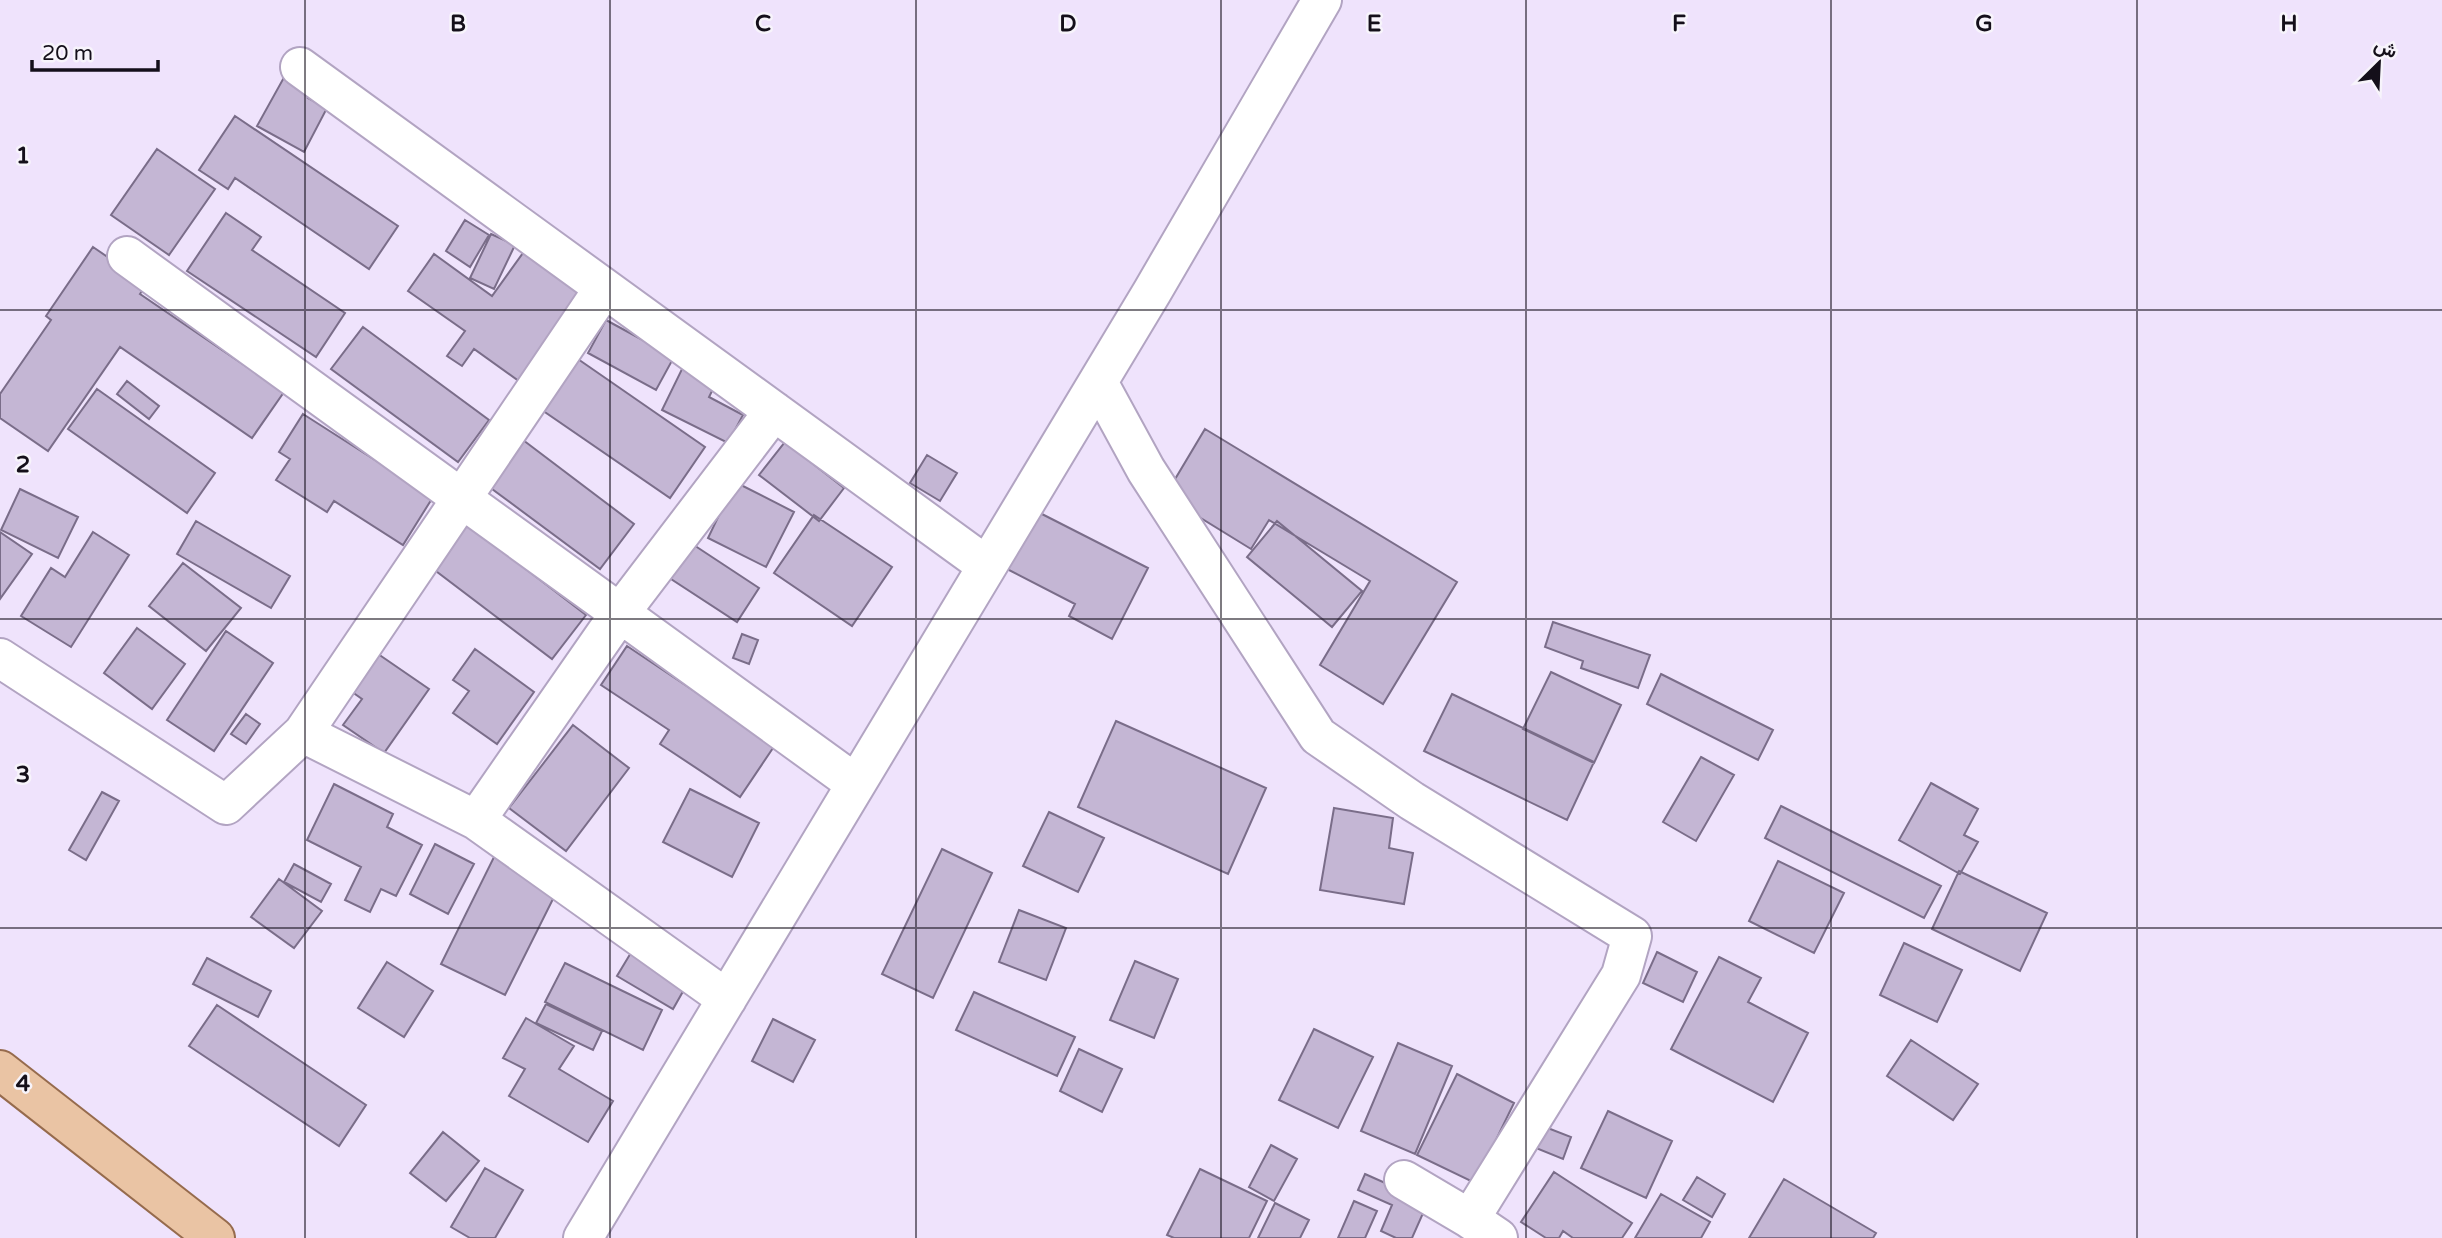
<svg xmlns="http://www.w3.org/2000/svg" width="2442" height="1238" viewBox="0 0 2442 1238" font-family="'Varela Round',Vazirmatn,sans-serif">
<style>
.building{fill:#c4b6d4;stroke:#7a6d89;stroke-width:2}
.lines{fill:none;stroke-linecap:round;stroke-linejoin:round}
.minor-casing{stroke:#b2a4c2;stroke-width:42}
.major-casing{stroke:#966b4d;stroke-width:42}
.minor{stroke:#fff;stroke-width:38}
.major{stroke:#eac4a4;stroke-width:38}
.grid{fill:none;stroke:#140f1a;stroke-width:2;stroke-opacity:0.55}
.grid-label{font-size:23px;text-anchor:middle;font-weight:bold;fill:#140f1a;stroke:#f7f4fb;stroke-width:5;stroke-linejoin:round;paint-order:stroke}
</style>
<rect width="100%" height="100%" fill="#efe3fc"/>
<path class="building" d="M292,63L319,78L308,98L327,108L304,152L257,126Z
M235,116L398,226L369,269L235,178L228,189L199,170Z
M157,149L215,189L169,255L111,215Z
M226,213L261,237L252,250L345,313L316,357L187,271Z
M465,220L489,235L470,267L446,251Z
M491,234L515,245L494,289L470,278Z
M528,246L590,290L523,384L474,349L462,366L447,356L465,331L408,291L434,254L492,296Z
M93,247L147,284L140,294L284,392L252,438L120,347L48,451L0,418V394L51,320L46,316Z
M606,320L674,357L656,390L588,353Z
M363,327L489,420L458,462L331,369Z
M575,357L705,447L670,498L539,408Z
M684,365L717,381L709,397L743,415L728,443L662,410Z
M127,381L159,406L149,419L117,394Z
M97,389L215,473L187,513L68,429Z
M303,414L433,497L403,545L334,501L327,512L276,480L290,459L279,452Z
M1205,429L1457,582L1383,704L1320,665L1370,581L1269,520L1251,549L1165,496Z
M523,440L634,524L600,569L488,486Z
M785,442L844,488L819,521L759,475Z
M927,455L957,473L940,501L910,483Z
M735,482L794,512L766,567L708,538Z
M20,489L78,517L58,558L1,530Z
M1036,511L1148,568L1112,639L1069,616L1075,604L1007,569Z
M814,515L892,567L852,626L774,573Z
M462,520L586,615L552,659L428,565Z
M196,521L290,576L271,608L177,554Z
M1277,521L1362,591L1332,627L1247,557Z
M671,530L759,588L737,622L648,564Z
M0,532L32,554L0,599Z
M93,532L129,555L71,647L21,616L51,568L65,577Z
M183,563L241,608L206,651L149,606Z
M1553,622L1650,655L1638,688L1581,668L1583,661L1545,647Z
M137,628L185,664L152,709L104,673Z
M226,631L273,663L214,751L167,720Z
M742,634L758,640L749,664L733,658Z
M365,645L429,689L384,753L343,725L362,699L338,682Z
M627,646L775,745L740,797L660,744L669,730L601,685Z
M475,649L534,692L497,744L453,713L469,691L453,680Z
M1551,672L1621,705L1594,763L1523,729Z
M1661,674L1773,730L1758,760L1647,704Z
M1452,694L1594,762L1567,820L1424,751Z
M246,714L260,724L246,744L231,734Z
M1116,721L1266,788L1228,874L1078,807Z
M573,725L629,768L566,851L509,808Z
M1701,757L1734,775L1696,841L1663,822Z
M1931,783L1978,809L1964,835L1978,842L1960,874L1899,840Z
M334,784L393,814L387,827L422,845L396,896L381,889L370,912L345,900L361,867L307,840Z
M690,789L759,823L732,877L663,842Z
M102,792L119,801L86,860L69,850Z
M1781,806L1941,886L1924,918L1765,838Z
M1334,808L1393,818L1389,848L1413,853L1404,904L1320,890Z
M1049,812L1104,838L1078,892L1023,866Z
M435,844L474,864L448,914L410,894Z
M942,849L992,873L933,998L882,974Z
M494,857L558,889L505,995L441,964Z
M1778,861L1844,893L1814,953L1749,921Z
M294,864L331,884L321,902L284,882Z
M1959,871L2047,913L2020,971L1932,929Z
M279,879L322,911L294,948L251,917Z
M1019,910L1066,928L1046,980L999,962Z
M1904,943L1962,970L1937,1022L1880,995Z
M635,946L690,979L673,1009L617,976Z
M1657,952L1697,972L1683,1002L1643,983Z
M1719,957L1761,978L1748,1002L1808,1033L1773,1102L1671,1049Z
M207,958L271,991L258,1017L193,984Z
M1135,961L1178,979L1154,1038L1110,1020Z
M387,962L433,991L404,1037L358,1008Z
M565,963L662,1010L643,1050L545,1002Z
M974,992L1075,1037L1057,1076L956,1030Z
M546,1004L602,1031L593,1050L536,1023Z
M217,1005L366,1105L339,1146L189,1046Z
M526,1018L574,1046L559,1069L613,1101L588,1142L509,1096L525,1069L503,1058Z
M773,1019L815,1040L793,1082L752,1061Z
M1314,1029L1373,1057L1338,1128L1279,1100Z
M1911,1040L1978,1084L1953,1120L1887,1076Z
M1398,1043L1452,1066L1415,1154L1361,1131Z
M1079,1049L1122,1069L1102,1112L1060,1091Z
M1457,1074L1514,1103L1475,1183L1417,1155Z
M1608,1111L1672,1141L1646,1198L1581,1168Z
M1540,1125L1571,1137L1563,1159L1531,1146Z
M443,1132L479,1161L446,1201L410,1173Z
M1271,1145L1297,1159L1274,1201L1249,1187Z
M485,1168L523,1190L495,1238H470L451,1227Z
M1200,1169L1267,1201L1249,1238H1174L1167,1235Z
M1554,1172L1632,1223L1622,1238H1573L1563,1231L1559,1238H1546L1521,1222Z
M1365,1174L1428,1202L1412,1238H1396L1381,1231L1392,1205L1358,1190Z
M1697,1177L1725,1194L1712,1217L1683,1200Z
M1784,1179L1876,1233L1873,1238H1749Z
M1661,1194L1710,1222L1701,1238H1635Z
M1354,1201L1377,1211L1365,1238H1338Z
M1275,1203L1309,1220L1300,1238H1258Z"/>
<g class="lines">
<defs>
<path id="minor" d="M300,67L987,566
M127,256L856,784
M1098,382L1146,470L1318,736L1412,801L1632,936L1621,975L1470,1219L1498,1238
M0,658L226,805L303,733L604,288
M303,733L476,820L727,999
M476,820L620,613L774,411
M1404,1180L1470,1219
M583,1238L1152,292L1322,0"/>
<path id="major" d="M0,1070L215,1238"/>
</defs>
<use href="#minor" class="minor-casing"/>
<use href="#major" class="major-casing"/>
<use href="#minor" class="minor"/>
<use href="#major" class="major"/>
</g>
<path class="grid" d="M305,0V1238M610,0V1238M916,0V1238M1221,0V1238M1526,0V1238M1831,0V1238M2137,0V1238M0,310H2442M0,619H2442M0,928H2442"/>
<g class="grid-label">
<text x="458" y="31">B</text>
<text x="763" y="31">C</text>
<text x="1068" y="31">D</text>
<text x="1374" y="31">E</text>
<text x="1679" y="31">F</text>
<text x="1984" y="31">G</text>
<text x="2289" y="31">H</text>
<text x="23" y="163">1</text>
<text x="23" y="472">2</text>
<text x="23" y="782">3</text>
<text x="23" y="1091">4</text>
</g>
<g transform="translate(2379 63) rotate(24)" stroke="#f7f4fb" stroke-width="5" paint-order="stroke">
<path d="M0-5L12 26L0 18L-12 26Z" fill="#140f1a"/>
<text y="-10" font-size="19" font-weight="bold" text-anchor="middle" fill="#140f1a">ش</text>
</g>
<path d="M32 60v10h126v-10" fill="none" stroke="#140f1a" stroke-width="3.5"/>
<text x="42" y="60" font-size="21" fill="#140f1a" stroke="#f7f4fb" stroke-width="5" paint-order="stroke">20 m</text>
</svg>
